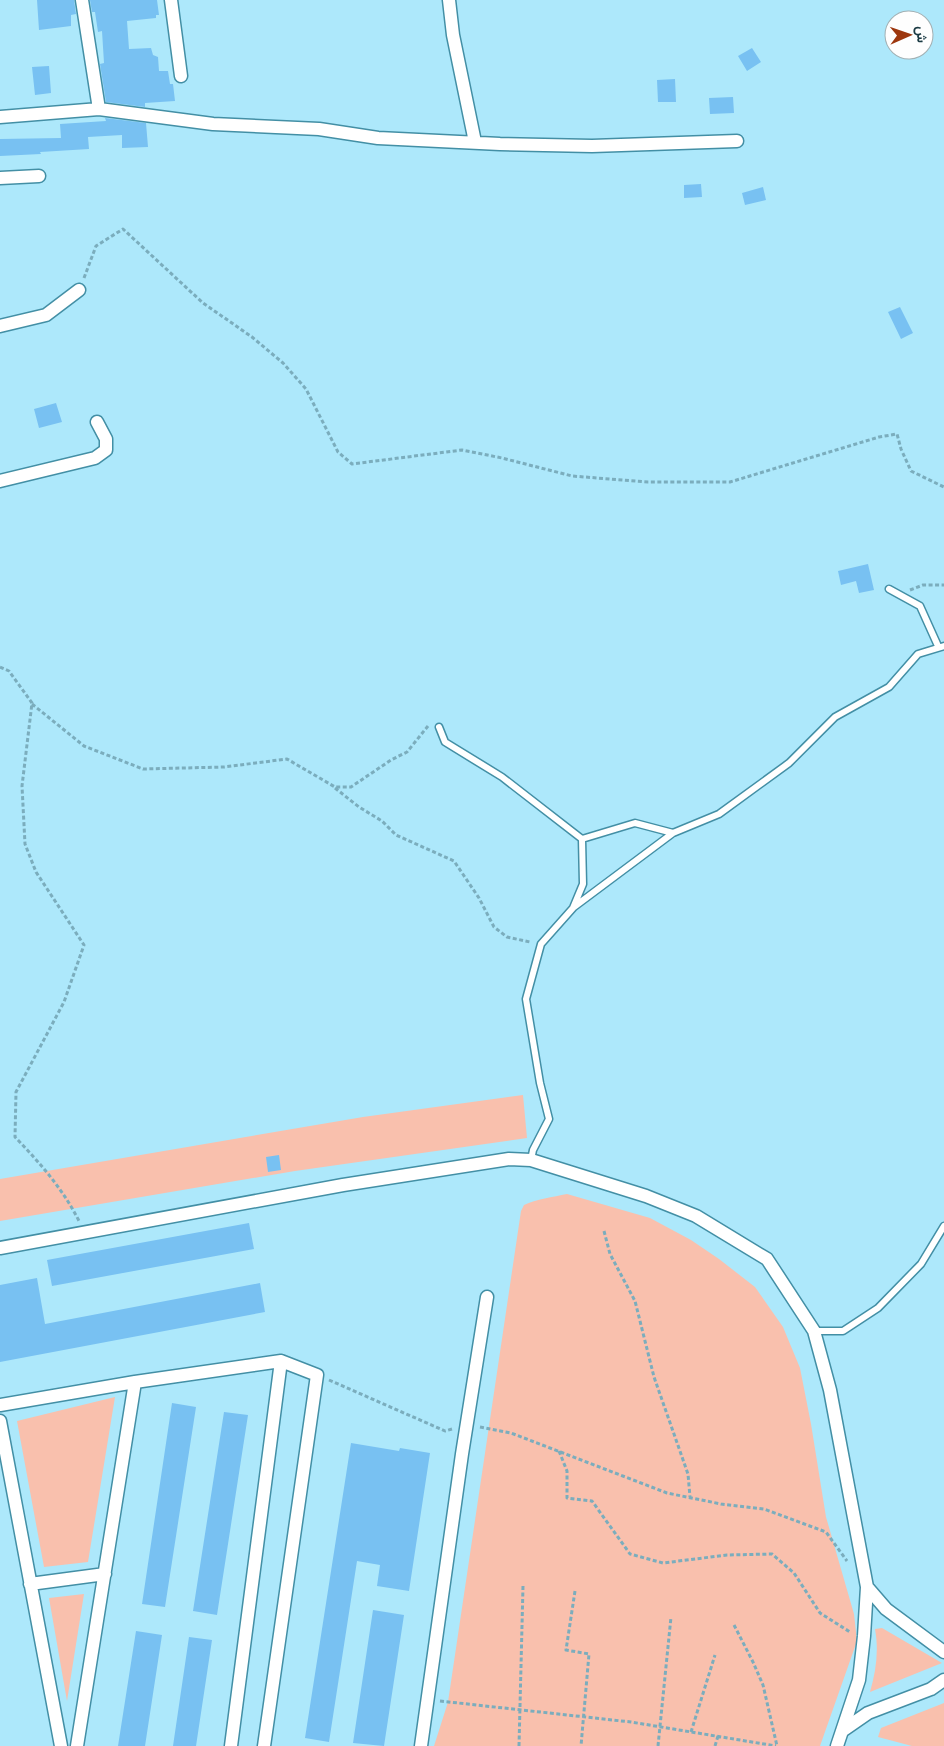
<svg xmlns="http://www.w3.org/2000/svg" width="944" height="1746" viewBox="0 0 944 1746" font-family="Inter,Vazirmatn,sans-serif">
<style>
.green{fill:#f9c0ad}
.building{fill:#78c1f2}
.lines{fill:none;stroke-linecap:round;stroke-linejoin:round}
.service-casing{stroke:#438fa5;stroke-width:9}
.minor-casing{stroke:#438fa5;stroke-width:15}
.path{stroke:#7badbd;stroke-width:3;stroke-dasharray:4 2.5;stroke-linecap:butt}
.service{stroke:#fff;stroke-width:6}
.minor{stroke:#fff;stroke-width:12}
</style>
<rect width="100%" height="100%" fill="#ade8fb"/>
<path class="green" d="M523,1095L527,1138L295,1171L0,1221V1179L363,1117Z
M567,1194L650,1218L691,1240L719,1259L755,1287L783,1327L800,1368L811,1424L826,1517L854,1614L857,1641L820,1746H434L448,1702L521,1211L524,1205C536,1199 553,1197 567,1194Z
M115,1397L88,1562L44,1567L17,1421Z
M84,1594L67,1701L49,1598Z
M882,1628L942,1663L870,1692C876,1671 879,1651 875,1629Z
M944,1703V1746H912L878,1737L881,1728Z"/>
<path class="building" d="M37,0H74L76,14L71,15V26L39,30Z
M90,0H157L159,15H156V18L127,21L129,49L151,48L153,55L158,57L159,71H168L170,84H173L175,101L145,103V107L106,102L100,64L104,63L102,31L98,32L95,12H92Z
M752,48L761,62L747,71L738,56Z
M49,66L51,93L35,95L32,67Z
M675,79L676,102H658L657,80Z
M733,97L734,113L710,114L709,98Z
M105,118L146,123L148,147L122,148V135L88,137L89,149L40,152L41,154L0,156V139L61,138L60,124L106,121Z
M701,184L702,197L684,198V185Z
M763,187L766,200L745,205L742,193Z
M900,307L913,333L901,339L888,312Z
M56,403L62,422L39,428L34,409Z
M868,564L874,590L859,593L856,581L841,585L838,571Z
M279,1155L281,1170L268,1172L266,1157Z
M249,1223L254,1249L52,1286L47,1260Z
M37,1278L45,1324L260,1283L265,1312L0,1362V1285Z
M172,1403L196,1407L165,1607L142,1604Z
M224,1412L248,1415L217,1615L193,1611Z
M351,1443L399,1451L400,1448L430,1453L409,1591L377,1586L380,1565L357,1561L329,1742L305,1738Z
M373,1610L404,1615L384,1746L353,1743Z
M136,1631L162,1635L145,1746H118Z
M189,1637L212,1640L196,1746H173Z"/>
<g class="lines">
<defs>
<path id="service" d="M889,589L920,606L938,646
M439,727L445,742L502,777L582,839L635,823L673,833L719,814L789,763L835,717L889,687L918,654L944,646
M574,907L673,833
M531,1160L533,1150L549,1119L540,1083L526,999L541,944L573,908L583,884L582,839
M814,1331H843L878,1308L921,1264L944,1226"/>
<path id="minor" d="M82,0L99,109L213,124L319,129L378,138L500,144L592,146L737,141
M171,0L181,76
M449,0L453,35L475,142
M0,117L99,109
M0,178L39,176
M0,326L46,315L79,290
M0,481L95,458L106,450V439L97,422
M0,1248L343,1185L509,1159L531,1160L646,1196L696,1216L767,1259L814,1331L830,1390L867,1587L864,1636L859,1680L842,1731
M0,1405L135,1382L281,1361L317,1375L264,1746
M0,1421L61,1746
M30,1584L105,1574
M867,1587L886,1609L944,1652
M77,1746L135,1382
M231,1746L281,1361
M421,1746L462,1454L487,1297
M837,1746L842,1731L868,1713L931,1689L944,1680"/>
</defs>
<use href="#service" class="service-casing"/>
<use href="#minor" class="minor-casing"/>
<path class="path" d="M84,278L96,246L123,229L203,303L252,337L283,363L306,389L338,452L352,464L462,450L502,458L572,476L648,482H730L879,437L897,434L901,449L911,471L944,487
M910,590L923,585H944
M0,667L9,671L32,703L22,786L25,844L36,872L84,945L64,1002L16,1092L15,1137C40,1163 63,1189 79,1221
M32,704L84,746L143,769L224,767L287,759L335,787H351L391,760L407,752L428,726
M335,788L359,807L382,821L396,835L454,861L479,898L494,927L507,937L530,942
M604,1231L610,1254L635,1301L654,1377L688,1474L690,1497
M329,1380L445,1431L452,1429
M480,1427L511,1433L667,1493L721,1504L764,1509L826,1532L847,1561
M559,1451L567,1471V1498L592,1501L630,1554L663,1563L727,1555L772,1554L794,1573L820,1613L850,1632
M575,1591L566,1650L589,1654L581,1746
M734,1625L753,1662L763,1685L777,1746
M440,1701L631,1722L776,1746
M691,1732L715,1655
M519,1746L523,1586
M658,1746L671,1617
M715,1746L718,1736"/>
<use href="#service" class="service"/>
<use href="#minor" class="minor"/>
</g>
<g transform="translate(909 35) rotate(88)"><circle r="24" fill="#fefefe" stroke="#a3b0b3"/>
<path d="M0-4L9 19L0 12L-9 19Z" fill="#9d370e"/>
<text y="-8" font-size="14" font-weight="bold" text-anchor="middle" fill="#1a3a43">ش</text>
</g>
</svg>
